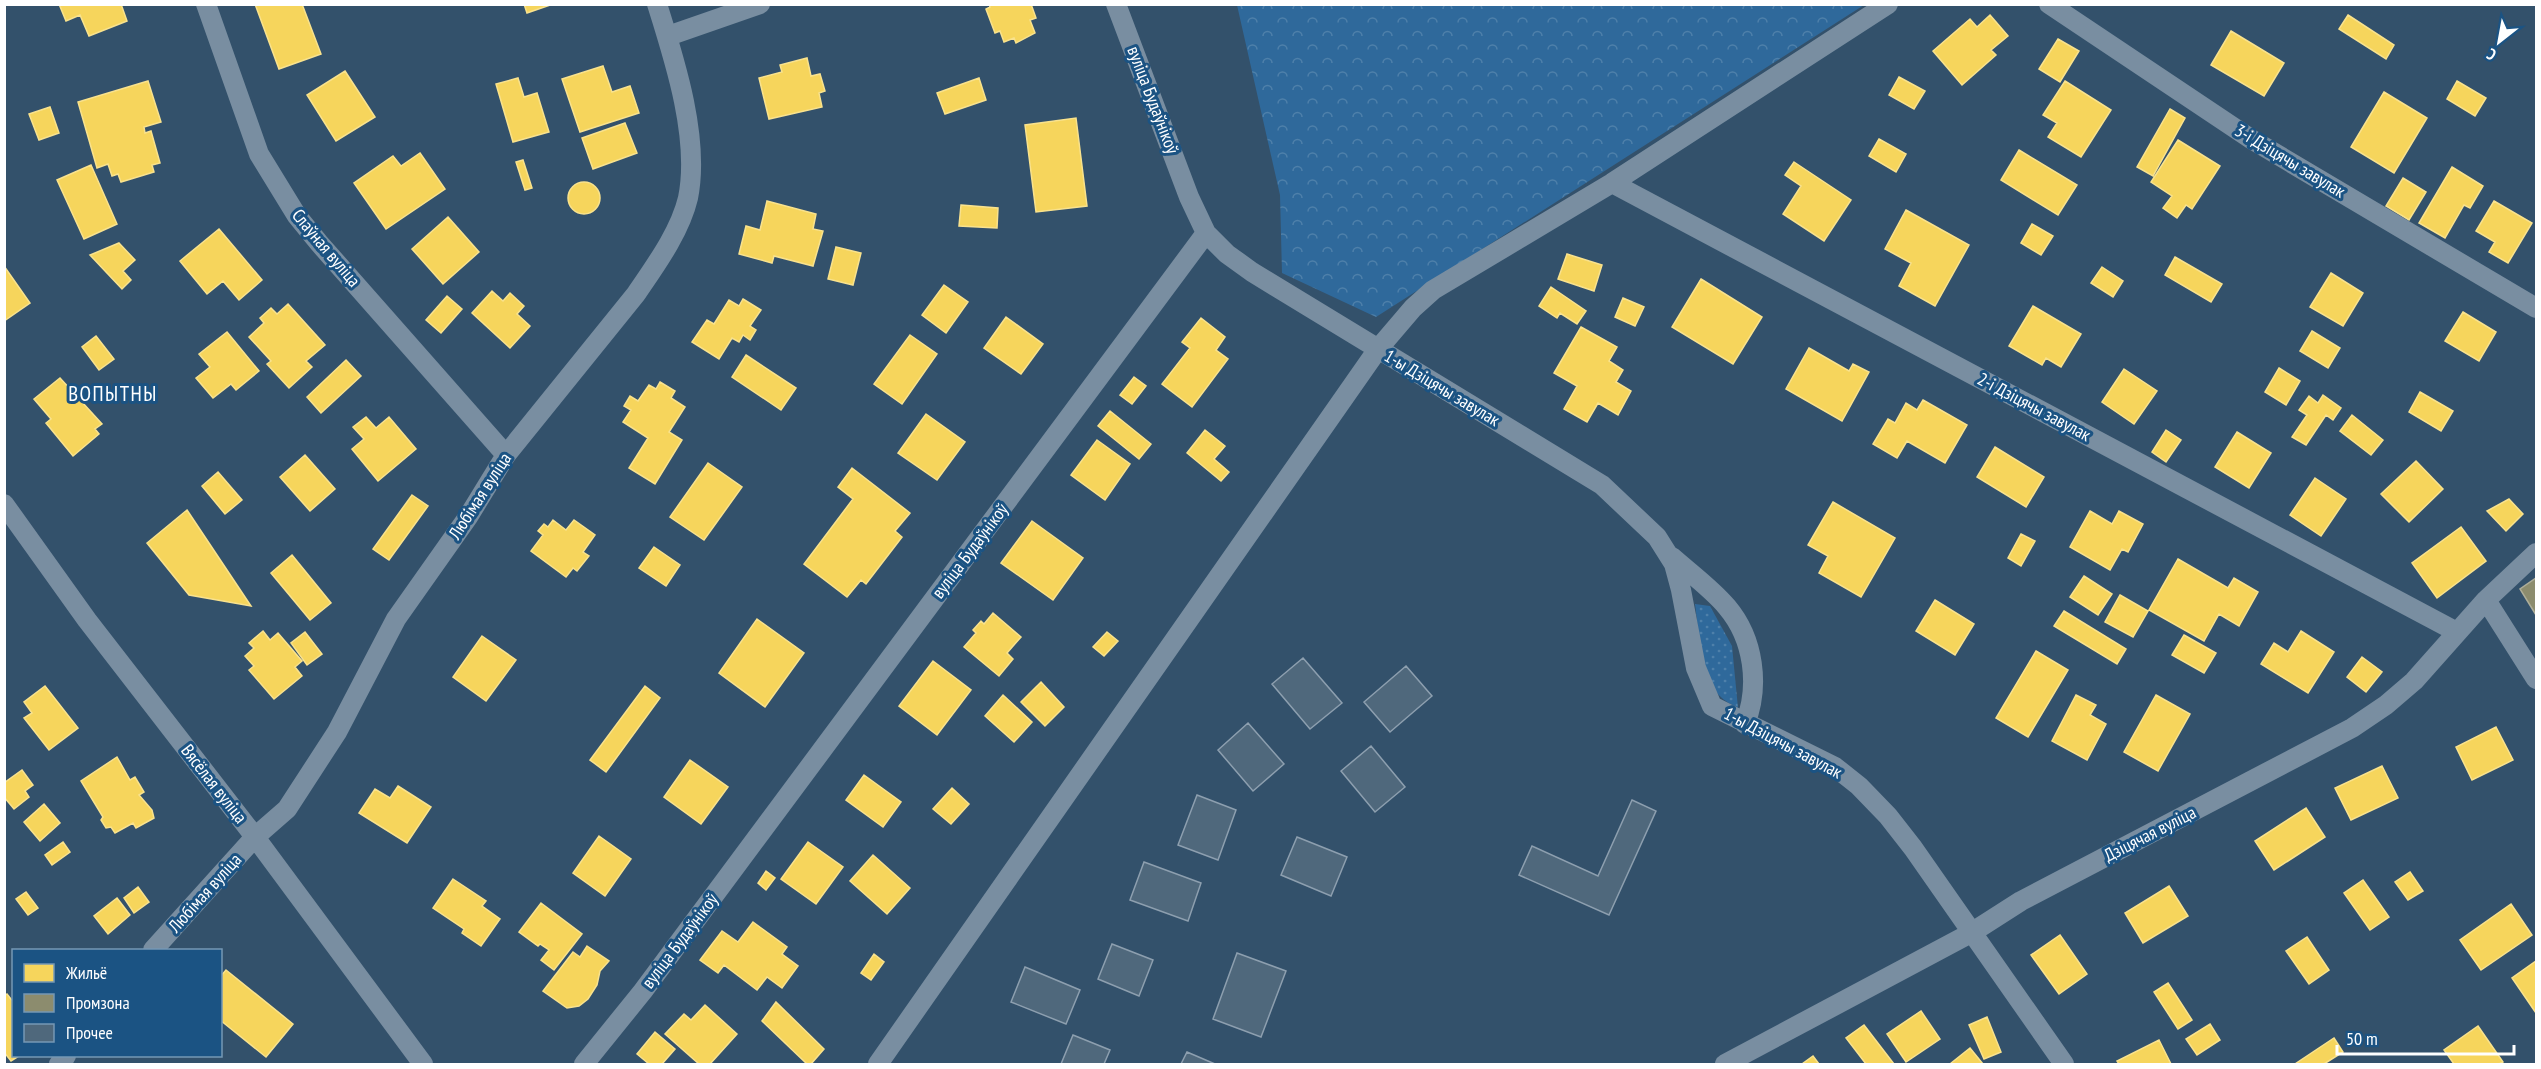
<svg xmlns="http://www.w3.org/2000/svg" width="2541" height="1069" viewBox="0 0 2541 1069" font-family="'PT Sans Narrow',sans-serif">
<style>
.grass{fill:url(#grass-dots)}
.forest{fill:url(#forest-crowns)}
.homes{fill:#f6d55c;stroke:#f9e28d;stroke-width:1.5}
.industry{fill:#8c8c6e;stroke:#aeae9a;stroke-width:1.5}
.building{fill:#4f687c;stroke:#8d9faf;stroke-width:1.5}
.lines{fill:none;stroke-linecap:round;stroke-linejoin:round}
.minor{stroke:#798ea1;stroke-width:20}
.labels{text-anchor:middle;stroke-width:6;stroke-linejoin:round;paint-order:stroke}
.street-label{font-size:18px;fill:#fff;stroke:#1b5383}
.quarter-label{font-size:21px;letter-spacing:1.5px;fill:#fff;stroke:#1b5383}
</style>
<defs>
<pattern id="grass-dots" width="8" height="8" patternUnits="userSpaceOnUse" patternTransform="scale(1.5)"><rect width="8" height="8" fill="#2f699b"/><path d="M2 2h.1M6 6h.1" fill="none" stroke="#4e80aa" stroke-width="1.8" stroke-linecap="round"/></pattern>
<pattern id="forest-crowns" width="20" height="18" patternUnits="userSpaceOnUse" patternTransform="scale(1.5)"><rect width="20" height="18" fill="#2f699b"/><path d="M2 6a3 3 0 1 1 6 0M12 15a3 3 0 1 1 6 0" fill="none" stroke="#4e80aa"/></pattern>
</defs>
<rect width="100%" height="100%" fill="#33516b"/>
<path class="grass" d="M1695,604L1710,606L1732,646L1738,708C1733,705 1726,702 1722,698C1700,680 1699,631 1695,604Z"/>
<path class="forest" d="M1237,5H1864L1376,317L1282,273L1280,195Z"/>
<path class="homes" d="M59,4H121L127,21L89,36L80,15L66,21Z
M255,4H302L321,54L279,69Z
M524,4H553L527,13Z
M989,4H1031L1036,18L1030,20L1035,33L1016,43L1014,38L1004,42L1000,31L995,33L986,9L990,7Z
M1990,15L2008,36L1991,50L1996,55L1962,85L1933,51L1970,19L1977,27Z
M2348,15L2394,45L2386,59L2339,29Z
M2231,31L2284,63L2264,96L2211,65Z
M2058,39L2079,51L2060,82L2039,69Z
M807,58L811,76L820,74L825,91L819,93L822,107L769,119L759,78L782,72L780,65Z
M603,66L612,92L630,86L639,113L580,132L562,79Z
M345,71L375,117L336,141L307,95Z
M1899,77L1925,91L1914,109L1889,95Z
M518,78L524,97L537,93L549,132L513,142L496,84Z
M979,78L986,100L945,114L937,93Z
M148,81L161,122L144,127L145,133L151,131L160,163L152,165L154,172L121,182L118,174L112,176L108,164L97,168L78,102Z
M2065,81L2111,110L2081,157L2048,137L2057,123L2043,115Z
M2457,81L2486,98L2475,116L2447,99Z
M2384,92L2427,118L2394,173L2351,147Z
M50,107L59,133L39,140L29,114Z
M2170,109L2185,118L2153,176L2137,167Z
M1076,118L1087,206L1036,212L1025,125Z
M625,123L637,153L593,169L582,138Z
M1879,139L1906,154L1896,172L1869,156Z
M2178,140L2220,166L2192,209L2186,205L2177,218L2163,208L2172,196L2151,182Z
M2019,150L2077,185L2058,215L2001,180Z
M420,153L445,189L386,229L354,183L393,156L401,166Z
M523,160L532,188L525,190L516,162Z
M1794,162L1851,200L1824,241L1783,214L1801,186L1785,175Z
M91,165L117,224L84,239L57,180Z
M2452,167L2483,186L2470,208L2464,205L2445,238L2419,223Z
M2403,178L2426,192L2409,220L2386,206Z
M568 198a16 16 0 1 1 32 0a16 16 0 1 1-32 0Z
M767,201L816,214L813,229L823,231L813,266L774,256L772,263L739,254L746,226L760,230Z
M2494,201L2532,223L2508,263L2489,252L2495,242L2476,231Z
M961,205L998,208L997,228L959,226Z
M1906,210L1969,245L1935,306L1899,286L1911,263L1885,249Z
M448,217L479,252L443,284L412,249Z
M2032,224L2053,236L2041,255L2021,243Z
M219,229L262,280L239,300L223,281L207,294L180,261Z
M119,243L135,260L123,271L131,280L122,289L90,255Z
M836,247L861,253L853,285L828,279Z
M1567,254L1602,265L1594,291L1558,279Z
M2175,257L2222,284L2211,302L2165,275Z
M4,266L30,303L4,321Z
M2102,267L2123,281L2113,297L2091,283Z
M2331,273L2363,293L2343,326L2310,307Z
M1701,279L1762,317L1733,364L1672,327Z
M944,285L968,302L946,333L922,315Z
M1551,287L1586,311L1577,324L1560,313L1557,318L1539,306Z
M492,291L503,301L510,293L524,306L517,314L530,326L510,348L472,313Z
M447,296L462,309L441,333L426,320Z
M1623,298L1644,307L1635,326L1615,317Z
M743,299L761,310L750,326L756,330L750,340L743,335L739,342L732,338L719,359L692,342L707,320L714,324L729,300L739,306Z
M288,304L325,345L306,361L312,367L289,388L267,364L271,361L249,337L264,323L260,318L271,308L277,314Z
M2033,306L2081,334L2061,367L2046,358L2042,365L2009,346Z
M2463,312L2496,332L2479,361L2445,341Z
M1006,317L1043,344L1021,374L984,348Z
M1201,318L1225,337L1216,350L1228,359L1192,407L1162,384L1190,348L1182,342Z
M1581,327L1617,347L1609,361L1623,370L1616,382L1631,391L1618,415L1598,403L1587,422L1564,409L1577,386L1554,373Z
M2312,331L2340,348L2328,368L2300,351Z
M227,332L259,371L236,390L231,384L213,398L196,378L210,367L199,354Z
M910,335L937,354L902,404L874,384Z
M96,336L114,359L99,370L82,347Z
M1809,348L1849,371L1853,364L1869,372L1842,421L1786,389Z
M746,355L796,388L781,410L732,377Z
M346,360L361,376L321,413L307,397Z
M2279,368L2300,381L2286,405L2265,392Z
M2124,369L2157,391L2134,424L2102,402Z
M1134,377L1146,386L1132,404L1120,395Z
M60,378L102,424L95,429L99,434L73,456L46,423L51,419L34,399Z
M660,382L675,391L671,398L685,407L669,432L682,440L655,484L629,468L648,438L623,422L631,410L624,406L630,396L638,401L649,385L656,389Z
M2420,392L2453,411L2441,431L2409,412Z
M2323,395L2341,408L2333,420L2326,415L2306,445L2292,437L2307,415L2299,410L2309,396L2318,403Z
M1923,400L1967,425L1945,463L1907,441L1897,458L1873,444L1888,419L1895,423L1906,403L1917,410Z
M1110,411L1151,444L1139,459L1098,426Z
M926,414L965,442L937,480L898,453Z
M2352,415L2383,440L2371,455L2340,431Z
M366,417L376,428L389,417L416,449L378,481L352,449L364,439L353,427Z
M1205,430L1225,446L1214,459L1229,472L1221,481L1187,453Z
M2166,430L2181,440L2166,462L2152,452Z
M2237,432L2271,453L2249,488L2215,467Z
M1097,440L1130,464L1105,500L1071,475Z
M1995,447L2044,477L2026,507L1977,477Z
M305,455L335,489L310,511L280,477Z
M2416,461L2443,489L2409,522L2381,494Z
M708,463L742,487L704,540L670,517Z
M852,468L910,513L895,531L902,537L866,584L861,580L847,597L804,564L853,499L838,487Z
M218,472L242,500L225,514L202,486Z
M2315,478L2346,499L2321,536L2290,515Z
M412,495L428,506L389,560L373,549Z
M2509,499L2523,514L2506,531L2487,511Z
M1833,502L1895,538L1861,597L1819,573L1828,556L1808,545Z
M187,510L251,606L189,595L147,543Z
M2090,511L2112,524L2119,511L2143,524L2128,552L2122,549L2110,570L2070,547Z
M553,520L566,530L574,520L595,535L583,552L589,556L577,571L573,568L566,577L531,551L543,535L538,531L544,524L548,527Z
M1032,521L1083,558L1053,600L1001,563Z
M2461,527L2486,561L2437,598L2412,563Z
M2021,534L2035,541L2021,566L2008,558Z
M654,547L680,565L666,586L639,568Z
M292,555L331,603L310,620L271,573Z
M2178,559L2228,588L2234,578L2258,592L2239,626L2219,614L2204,641L2149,610Z
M2084,576L2112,594L2098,615L2070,597Z
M2120,595L2148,611L2133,637L2105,622Z
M1935,600L1974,624L1955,655L1916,631Z
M2064,611L2126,649L2117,664L2054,626Z
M993,613L1021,637L1007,653L1013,659L999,676L964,647L976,633L973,630L981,621L984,624Z
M757,619L804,653L765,707L719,673Z
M263,631L270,640L278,633L302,661L295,667L302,676L274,699L249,670L254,666L245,656L254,648L249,643Z
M2301,631L2334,652L2308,693L2261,664L2274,643L2288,652Z
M305,632L322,654L307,665L291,643Z
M1107,632L1118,641L1104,656L1093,647Z
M2184,635L2216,653L2204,673L2172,655Z
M482,636L516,660L486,701L453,677Z
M2036,651L2068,670L2028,737L1996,718Z
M2362,657L2382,672L2366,692L2347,677Z
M933,661L971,690L937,735L899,706Z
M1041,682L1064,707L1045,726L1021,702Z
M45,686L78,728L49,750L24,718L32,713L24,702Z
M645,686L660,698L606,772L590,760Z
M1003,695L1032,722L1014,742L985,716Z
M2076,695L2096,705L2090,715L2106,724L2087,760L2052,741Z
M2156,695L2190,714L2158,771L2124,752Z
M2496,727L2513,760L2472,780L2456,747Z
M117,757L130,780L135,777L144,792L139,795L152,810L154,818L136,828L133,823L115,833L111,827L106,828L101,820L103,817L81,781Z
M690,760L728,787L701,824L664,797Z
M2382,766L2398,798L2351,820L2335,788Z
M22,770L33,785L25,791L29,797L14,809L4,797V783Z
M864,775L901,802L883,827L846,800Z
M398,786L431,807L407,843L359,813L375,789L390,798Z
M952,788L969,804L951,824L933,809Z
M44,804L60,823L40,841L24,822Z
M2306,808L2325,837L2274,870L2255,841Z
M599,836L631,859L605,896L573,873Z
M63,842L70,852L52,865L45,855Z
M808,842L843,867L816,904L781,879Z
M873,855L910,888L887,914L850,881Z
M766,871L775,878L766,890L758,883Z
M2410,872L2423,891L2408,900L2395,882Z
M453,879L486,901L482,906L500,919L481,946L462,933L464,929L433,908Z
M2363,880L2389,917L2370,930L2344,893Z
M2169,886L2188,916L2143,943L2125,913Z
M138,887L149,902L134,913L124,898Z
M26,892L38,908L28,915L16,899Z
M117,898L130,915L108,934L94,916Z
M541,903L582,934L554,970L541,960L549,950L540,944L538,946L519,932Z
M2511,904L2532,935L2481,970L2460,940Z
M753,922L787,947L782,954L798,966L782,988L767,977L757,990L724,965L718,973L700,960L722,931L738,942Z
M2060,935L2087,974L2059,994L2031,955Z
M2307,937L2329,970L2309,984L2286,951Z
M587,946L609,961L600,971L597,985L588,999L579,1006L567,1008L543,991L573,952L580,957Z
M874,954L884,962L871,980L861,973Z
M2536,961V1013L2512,978Z
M226,970L293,1024L266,1057L220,1020V977Z
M2168,983L2192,1020L2178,1029L2154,992Z
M7,994L14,1003V1056H19L11,1061L4,1052V996Z
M776,1002L824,1049L811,1064H807L762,1021Z
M705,1005L737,1034L710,1064H699L665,1034L684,1014L691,1020Z
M1921,1011L1940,1039L1906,1062L1887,1034Z
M1987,1017L2001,1052L1984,1059L1969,1025Z
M2210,1024L2220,1040L2197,1055L2186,1039Z
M1864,1025L1894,1064H1866L1846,1038Z
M2478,1026L2503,1062L2499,1064H2454L2444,1050Z
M655,1032L675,1049L662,1064H649L637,1054Z
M2334,1038L2343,1052L2324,1064H2295Z
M2159,1040L2171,1064H2119L2117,1061Z
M1970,1048L1983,1064H1950Z
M1813,1056L1819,1064H1802Z"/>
<path class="industry" d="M2536,578V615L2520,589Z"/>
<path class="building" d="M1303,658L1342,703L1310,729L1272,684Z
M1406,666L1432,696L1390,732L1364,702Z
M1248,723L1284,764L1253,791L1218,750Z
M1371,746L1405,787L1375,812L1341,771Z
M1197,795L1236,810L1218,860L1178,845Z
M1632,800L1656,811L1609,915L1519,875L1532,846L1598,876Z
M1297,837L1347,857L1331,896L1281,875Z
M1144,862L1201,883L1188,921L1130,900Z
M1112,944L1153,960L1139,996L1098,979Z
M1237,953L1286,971L1261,1037L1213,1019Z
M1025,967L1080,990L1066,1024L1011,1002Z
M1073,1035L1110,1050L1104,1064H1061Z
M1187,1052L1215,1064H1181Z"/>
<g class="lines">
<path class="minor" d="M206,4L259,154L297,216L319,243L506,455
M1116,4L1189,197L1206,233L1227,254L1252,272L1602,485L1657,537L1674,564L1681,590L1696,668L1712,706L1835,767L1859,786L1888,816L1913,848L2064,1064
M2049,4L2251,139L2536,308
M668,36L760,4
M1612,183L2457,632
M4,504L87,620L255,837L423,1064
M1672,557C1690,573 1712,589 1727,607C1754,639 1760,686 1745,724
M2486,600L2536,679
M153,950L255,837L287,809L337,732L396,619L468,517L506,455L636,294C655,266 680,232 688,198C700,139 675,61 657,4
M59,1064L66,1056
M584,1064L643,991L1206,233
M878,1064L1378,349L1413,308L1433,290L1612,183L1888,4
M1725,1064L1971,933L2021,901L2352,728L2386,705L2414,681L2486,600L2536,553"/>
</g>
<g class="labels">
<g class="street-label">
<text transform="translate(1153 100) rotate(69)" y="6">вуліца Будаўнікоў</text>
<text transform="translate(2290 161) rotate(31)" y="6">3-і Дзіцячы завулак</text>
<text transform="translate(326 248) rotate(50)" y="6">Слаўная вуліца</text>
<text transform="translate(1442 388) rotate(31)" y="6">1-ы Дзіцячы завулак</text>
<text transform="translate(2034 407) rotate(28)" y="6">2-і Дзіцячы завулак</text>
<text transform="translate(480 496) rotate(-57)" y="6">Любімая вуліца</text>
<text transform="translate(970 551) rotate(-53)" y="6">вуліца Будаўнікоў</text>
<text transform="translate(1783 743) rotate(28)" y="6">1-ы Дзіцячы завулак</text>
<text transform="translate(214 784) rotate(52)" y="6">Вясёлая вуліца</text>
<text transform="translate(2150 834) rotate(-27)" y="6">Дзіцячая вуліца</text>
<text transform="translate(205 893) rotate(-48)" y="6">Любімая вуліца</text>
<text transform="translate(680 941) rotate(-53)" y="6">вуліца Будаўнікоў</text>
</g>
<g class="quarter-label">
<text x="113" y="401">ВОПЫТНЫ</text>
</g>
</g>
<rect width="2541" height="1069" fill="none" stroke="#ffffff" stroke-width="12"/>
<rect x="12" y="949" width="210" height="108" fill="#1b5383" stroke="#7698b5" stroke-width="1.5"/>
<rect x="24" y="964" width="30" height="18" fill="#f6d55c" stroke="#7698b5" stroke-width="1.5"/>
<text x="66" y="979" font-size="18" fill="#ffffff">Жильё</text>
<rect x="24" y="994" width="30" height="18" fill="#8c8c6e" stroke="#7698b5" stroke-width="1.5"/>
<text x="66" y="1009" font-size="18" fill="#ffffff">Промзона</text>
<rect x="24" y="1024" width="30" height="18" fill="#4f687c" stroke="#7698b5" stroke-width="1.5"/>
<text x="66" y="1039" font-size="18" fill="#ffffff">Прочее</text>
<g transform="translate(2499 42) rotate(211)" stroke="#1b5383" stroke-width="4.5" paint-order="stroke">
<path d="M0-4.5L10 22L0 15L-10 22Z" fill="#ffffff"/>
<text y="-9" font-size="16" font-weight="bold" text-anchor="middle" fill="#ffffff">С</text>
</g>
<path d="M2337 1045v9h177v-9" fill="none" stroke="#ffffff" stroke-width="3"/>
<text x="2346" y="1045" font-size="18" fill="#ffffff" stroke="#1b5383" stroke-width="4.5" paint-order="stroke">50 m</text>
</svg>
